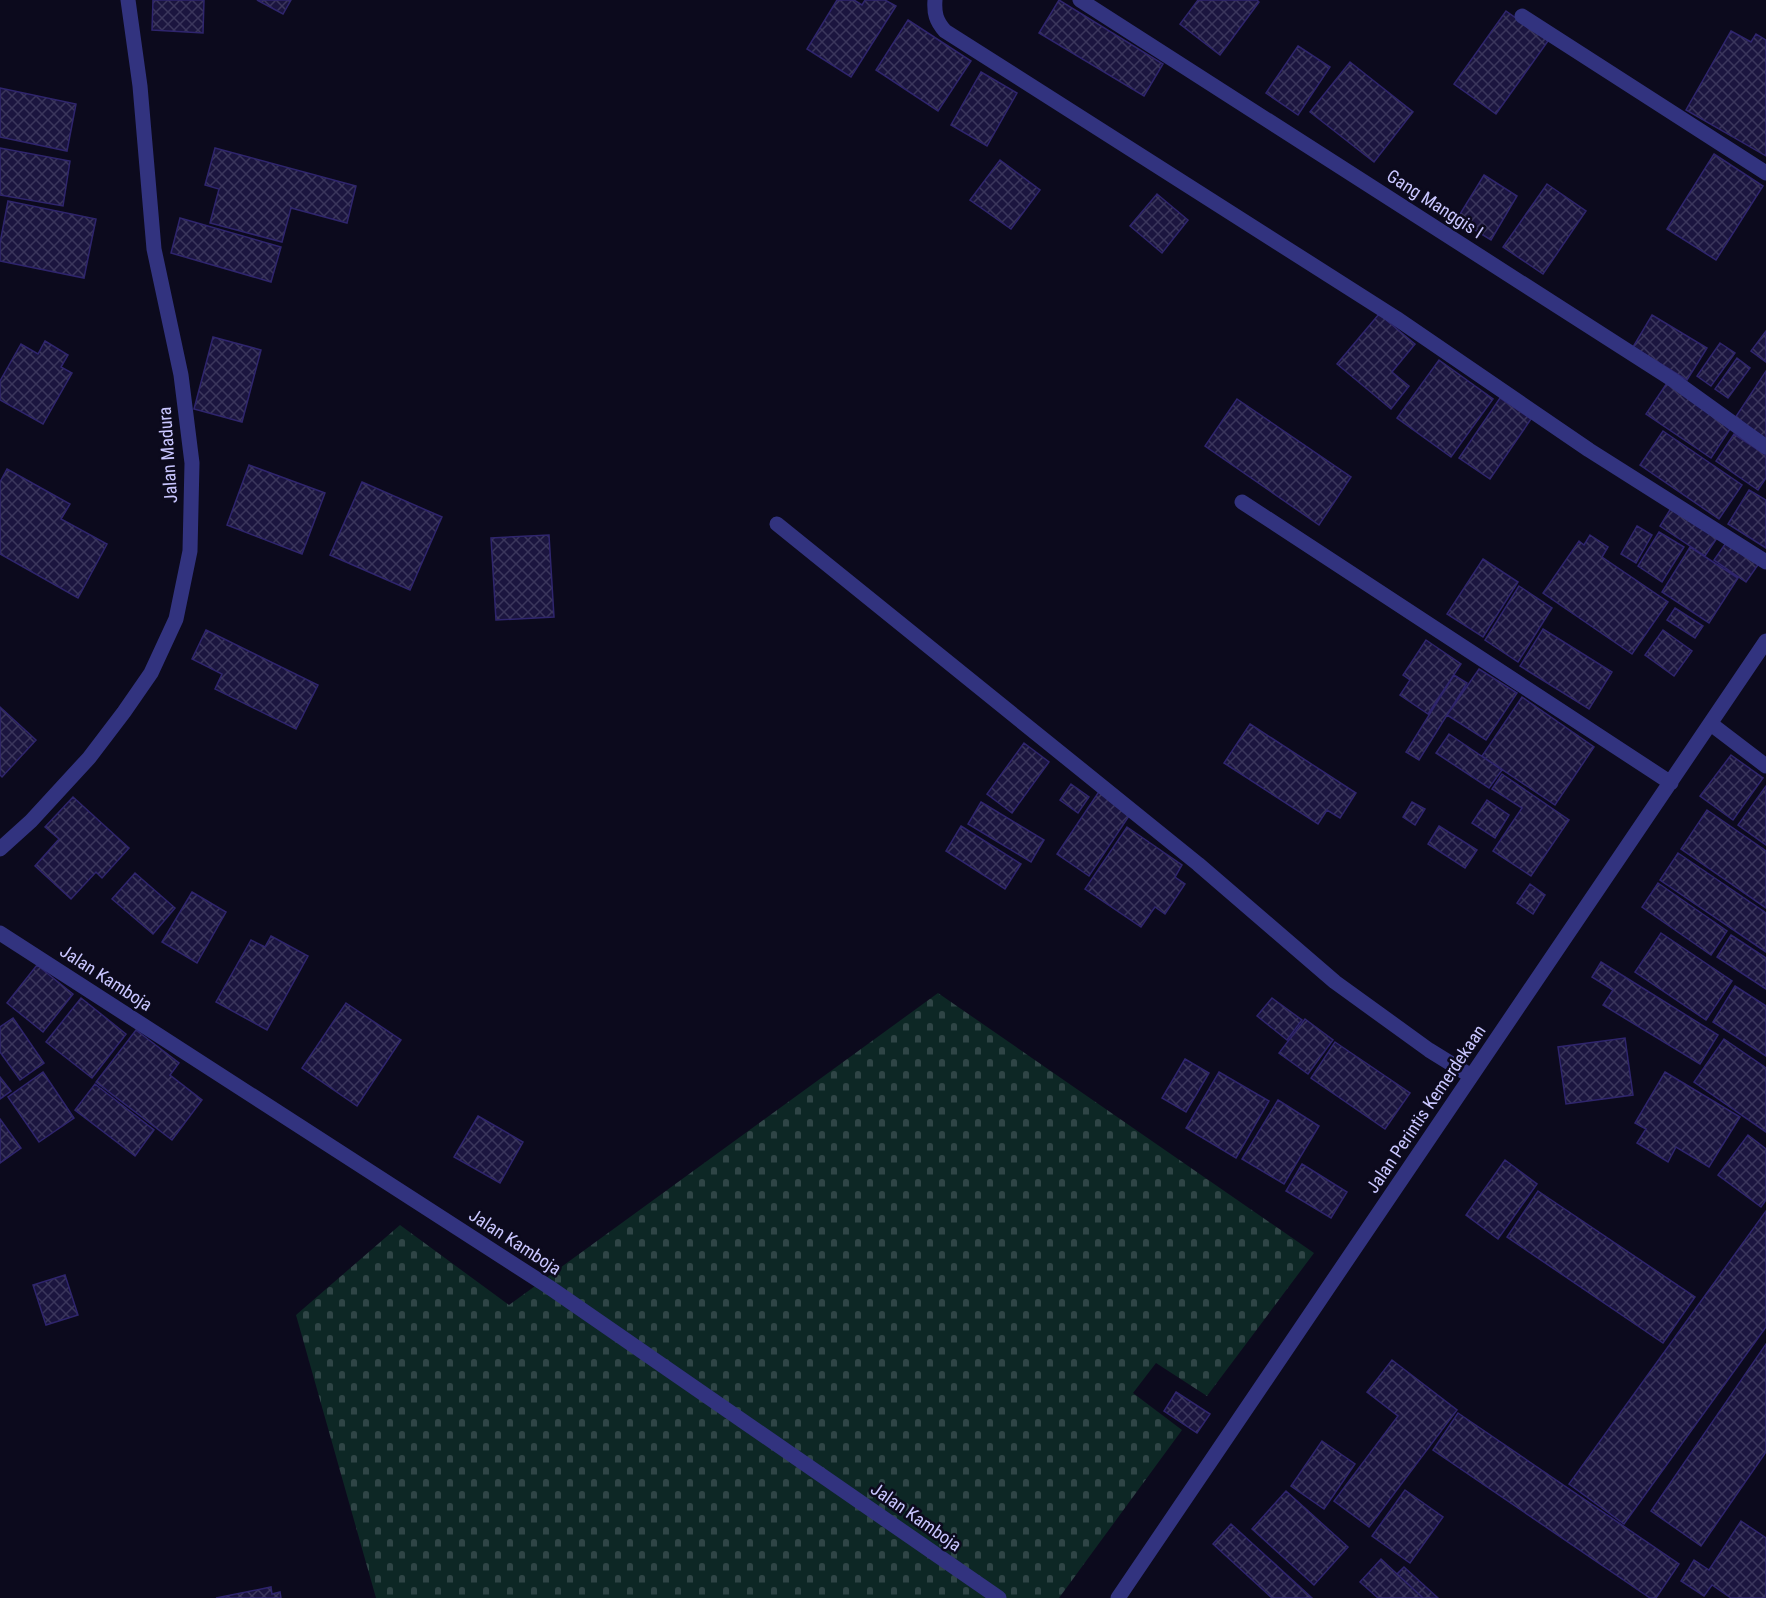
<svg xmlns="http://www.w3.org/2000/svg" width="1766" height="1598" viewBox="0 0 1766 1598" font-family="'Roboto Condensed',sans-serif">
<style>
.cemetery{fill:url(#cemetery-stones)}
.building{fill:url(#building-cross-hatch);stroke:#2f256d;stroke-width:1.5}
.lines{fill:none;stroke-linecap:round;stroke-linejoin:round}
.minor{stroke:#32337f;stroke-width:15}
.labels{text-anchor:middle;stroke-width:5;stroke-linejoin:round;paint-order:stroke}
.street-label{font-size:18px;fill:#c9c6ff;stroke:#0c0a1d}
</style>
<defs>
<pattern id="cemetery-stones" width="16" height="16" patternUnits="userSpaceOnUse" patternTransform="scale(1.5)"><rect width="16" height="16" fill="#0d2725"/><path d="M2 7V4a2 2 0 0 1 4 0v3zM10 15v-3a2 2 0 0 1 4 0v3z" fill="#2f4546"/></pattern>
<pattern id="building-cross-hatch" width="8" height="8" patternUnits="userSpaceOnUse" patternTransform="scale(1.5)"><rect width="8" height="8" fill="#1b153f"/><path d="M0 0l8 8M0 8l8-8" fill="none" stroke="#3b365c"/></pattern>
</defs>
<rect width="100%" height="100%" fill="#0c0a1d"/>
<path class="cemetery" d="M938,993L1314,1253L1207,1396L1156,1363L1133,1393L1182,1430L1059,1598H376L296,1315L400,1225L509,1305Z"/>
<path class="building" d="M153,0H204L203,33L152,30Z
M257,0H291L283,14Z
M837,0H854L862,5L865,0H885L896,6L851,77L807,49Z
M1059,0L1163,64L1144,96L1039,33Z
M1198,0H1257L1259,2L1220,55L1180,24Z
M1506,11L1548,41L1496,114L1454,84Z
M908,20L971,61L938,111L876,70Z
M1731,31L1751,42L1756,34L1766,40V156L1686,110Z
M1298,46L1330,67L1298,115L1266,93Z
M1350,62L1413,112L1374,162L1310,112Z
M981,72L1017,93L987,146L951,125Z
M0,88L76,104L67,151L0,137Z
M0,148L70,161L63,206L0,195Z
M215,148L356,186L347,223L291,208L282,242L210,223L219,189L205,185Z
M1714,154L1763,186L1716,260L1667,229Z
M1000,160L1040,190L1011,229L970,200Z
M1484,175L1517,196L1491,240L1457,219Z
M1547,184L1586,211L1543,274L1503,247Z
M1157,194L1188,220L1162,253L1130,226Z
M8,201L96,219L84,278L0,261V243Z
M180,218L281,247L271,282L171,253Z
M1379,314L1415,344L1392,372L1409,386L1391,409L1337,364Z
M1652,315L1707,348L1687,380L1633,347Z
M1766,331V362L1751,351Z
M213,337L261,350L242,422L194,409Z
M45,341L68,355L61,367L72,373L43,424L0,400V381L21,344L38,354Z
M1720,343L1735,353L1711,386L1697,376Z
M1737,358L1750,368L1728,398L1715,389Z
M1439,360L1493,399L1451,457L1397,418Z
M1766,371V439L1735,418Z
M1667,383L1732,426L1711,458L1646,414Z
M1500,398L1531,419L1490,479L1459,458Z
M1237,399L1351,477L1319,525L1205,446Z
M1663,431L1742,485L1719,519L1640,465Z
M1734,434L1766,455V478L1758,490L1716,461Z
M249,465L325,493L302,554L227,525Z
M7,469L70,504L61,519L107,544L78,598L0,554V482Z
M362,482L442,517L410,590L330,555Z
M1749,490L1766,500V548L1728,524Z
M1673,505L1719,535L1705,556L1660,526Z
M1637,526L1652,535L1636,563L1621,554Z
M1659,532L1684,547L1662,582L1638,566Z
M549,535L554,617L496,620L491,538Z
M1590,535L1608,547L1602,557L1668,602L1632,654L1543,593L1579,541L1584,545Z
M1728,540L1760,562L1746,582L1714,560Z
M1690,547L1738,578L1709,623L1662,592Z
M1483,559L1518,582L1483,637L1447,614Z
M1519,586L1552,608L1518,662L1485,640Z
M1675,608L1703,626L1695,638L1667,620Z
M1543,629L1612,672L1589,709L1520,666Z
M206,630L318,685L296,729L215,689L222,674L192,659Z
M1663,630L1692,651L1674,676L1645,655Z
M1426,640L1461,664L1428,714L1400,695L1410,680L1403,675Z
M1479,669L1517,693L1486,740L1447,715Z
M1454,675L1467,683L1419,760L1406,752Z
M1522,697L1594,747L1555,805L1482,756Z
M0,707L36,740L2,777L0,775Z
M1250,724L1356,793L1340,818L1327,810L1318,824L1224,763Z
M1449,734L1502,770L1489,788L1436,753Z
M1024,743L1049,762L1012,813L987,794Z
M1731,755L1763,778L1733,820L1700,796Z
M1502,774L1569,820L1531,876L1493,851L1522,808L1492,789Z
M1071,784L1089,797L1078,813L1060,800Z
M1766,786V845L1738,825Z
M1100,790L1131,813L1089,876L1057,854Z
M73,797L129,848L102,878L96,872L71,899L35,866L59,839L45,827Z
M1487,800L1509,815L1495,838L1472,823Z
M981,802L1044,840L1031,862L968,824Z
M1412,802L1425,809L1415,825L1403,817Z
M1707,810L1766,851V908L1681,849Z
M961,826L1021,864L1005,889L946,851Z
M1439,826L1477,850L1465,868L1428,844Z
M1127,827L1182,865L1175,877L1185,884L1165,914L1155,907L1141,927L1085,889Z
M1678,853L1766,913V952L1660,880Z
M135,873L175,908L153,934L112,899Z
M1658,883L1727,931L1711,955L1642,907Z
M1530,884L1545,895L1533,914L1517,903Z
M192,892L226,912L197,963L162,942Z
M1661,933L1732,981L1706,1020L1635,972Z
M1731,935L1766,958V989L1717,957Z
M271,936L308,956L267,1030L216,1002L251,940L265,947Z
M1601,962L1718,1035L1700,1064L1603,1005L1613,990L1592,977Z
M37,965L73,994L43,1032L7,1003Z
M1735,986L1766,1006V1056L1713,1022Z
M81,998L126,1034L92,1078L46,1042Z
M1272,998L1302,1020L1287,1040L1257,1016Z
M346,1003L401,1040L357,1106L302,1068Z
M13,1018L44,1063L20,1080L0,1052V1027Z
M1305,1019L1333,1040L1308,1074L1279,1053Z
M136,1030L179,1063L170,1075L202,1100L172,1140L96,1082Z
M1625,1038L1633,1095L1566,1104L1558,1047Z
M1724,1039L1766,1068V1132L1694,1082Z
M1335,1042L1410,1093L1385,1129L1311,1078Z
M1185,1059L1209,1073L1186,1112L1162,1098Z
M43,1072L74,1118L39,1142L8,1097Z
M1219,1072L1269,1101L1236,1158L1186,1128Z
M1665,1072L1740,1117L1709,1167L1676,1147L1668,1162L1637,1143L1646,1129L1635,1123Z
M0,1077L11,1091L0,1099Z
M95,1084L154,1130L135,1156L75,1110Z
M1278,1100L1319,1126L1284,1184L1242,1159Z
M478,1116L523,1142L500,1183L454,1157Z
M0,1119L21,1148L0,1163Z
M1748,1135L1766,1149V1200L1761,1207L1718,1175Z
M1505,1160L1537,1184L1498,1239L1466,1215Z
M1302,1164L1347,1192L1331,1218L1286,1191Z
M1538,1191L1695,1297L1663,1343L1507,1237Z
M1766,1211V1327L1624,1524L1569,1484Z
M65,1275L78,1315L46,1325L33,1285Z
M1766,1344V1452L1701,1546L1651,1511Z
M1392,1360L1457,1410L1369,1527L1334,1501L1398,1416L1367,1392Z
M1176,1392L1210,1414L1197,1433L1164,1411Z
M1458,1413L1679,1564L1656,1598H1650L1433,1450Z
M1322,1441L1355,1464L1324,1509L1291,1486Z
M1405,1490L1443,1517L1410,1563L1372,1536Z
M1286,1491L1348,1547L1314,1585L1252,1529Z
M1741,1521L1766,1538V1598H1731L1712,1585L1704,1596L1681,1581L1694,1560L1709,1570Z
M1231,1524L1312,1598H1272L1213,1544Z
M1381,1559L1397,1574L1423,1598H1378L1360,1582Z
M1404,1567L1438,1598H1423L1397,1574Z
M271,1587L272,1594L280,1592L281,1598H216Z"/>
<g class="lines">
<path class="minor" d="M935,0C934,13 936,21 945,31L1396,318L1589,450L1766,562
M1080,0L1673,380L1766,447
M1522,16L1766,173
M1242,502L1671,783
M777,524L1198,864L1335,982L1429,1050L1471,1076
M1711,724L1766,766
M0,849L31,821L89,758L124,712L151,673L176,619L190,551L192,463L181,375L154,249L140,86L128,0
M0,933L549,1287L999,1598
M1118,1598L1766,641"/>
</g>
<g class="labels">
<g class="street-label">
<text transform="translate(1435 204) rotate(33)" y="6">Gang Manggis I</text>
<text transform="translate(168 455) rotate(-94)" y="6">Jalan Madura</text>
<text transform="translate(106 978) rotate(33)" y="6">Jalan Kamboja</text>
<text transform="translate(1426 1109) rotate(-56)" y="6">Jalan Perintis Kemerdekaan</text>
<text transform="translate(515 1242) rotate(33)" y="6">Jalan Kamboja</text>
<text transform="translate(916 1517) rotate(35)" y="6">Jalan Kamboja</text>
</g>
</g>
</svg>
